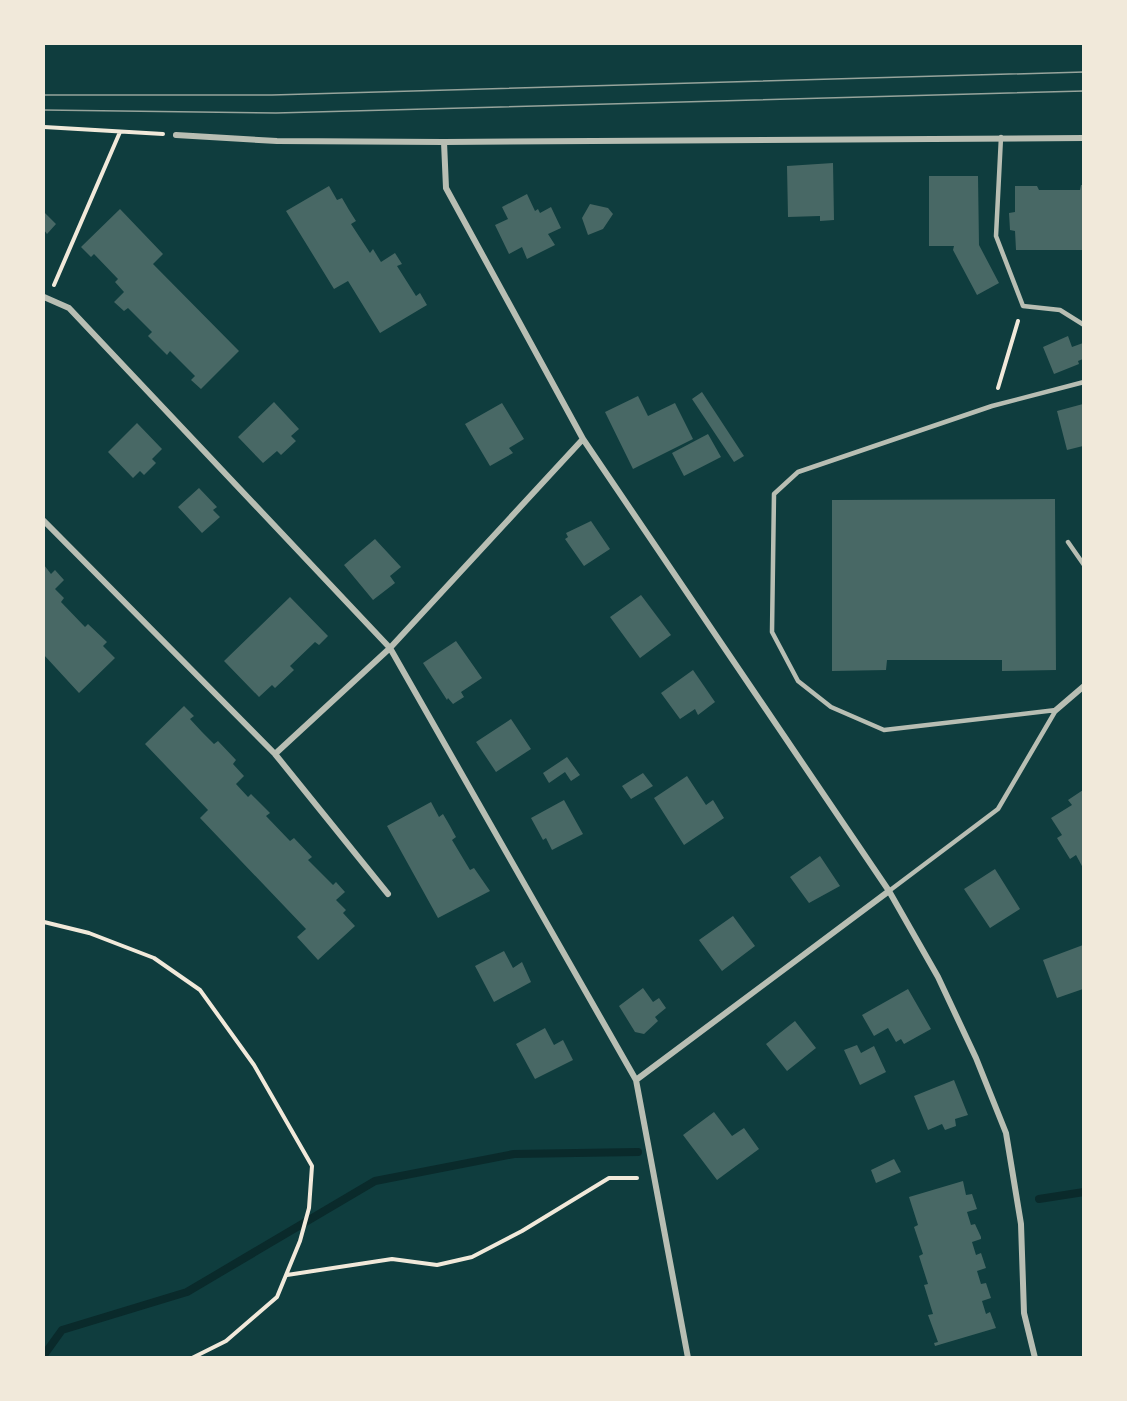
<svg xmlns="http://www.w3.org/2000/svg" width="1127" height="1401" viewBox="0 0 1127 1401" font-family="Raleway,sans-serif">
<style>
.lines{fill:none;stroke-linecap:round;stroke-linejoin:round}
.stream{stroke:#0a2a2b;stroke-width:8}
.building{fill:#486865}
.path{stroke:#f1e9da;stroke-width:4}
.service{stroke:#b8beb3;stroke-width:4.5}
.minor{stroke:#b8beb3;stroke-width:6}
.tram{stroke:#97a49c;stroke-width:1.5}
</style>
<rect width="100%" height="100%" fill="#0f3d3e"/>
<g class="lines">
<path class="stream" d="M1039,1199L1084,1192
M44,1355L62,1330L187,1292L375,1181L514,1154L638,1152"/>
</g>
<path class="building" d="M833,163L834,220L820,221V216L788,217L787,166Z
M929,176H978L979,245L999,283L977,295L953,250L954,246H929Z
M1081,185H1083V250H1016L1015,231L1010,230L1009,213L1015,212V186H1037L1039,190H1080Z
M329,186L337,200L342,198L349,210L356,221L351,224L370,253L373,249L381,262L395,253L402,264L397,266L416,296L420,293L427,305L380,333L348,281L334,289L286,211Z
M527,194L535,211L538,209L540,213L551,207L561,228L548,234L555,245L527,259L522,247L509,254L495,225L508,219L502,207Z
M590,204L608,208L613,214L603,229L588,235L582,218Z
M120,209L163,254L153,264L239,351L201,389L191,380L195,376L170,351L167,355L148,336L152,332L128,308L124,311L114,302L124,292L115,282L118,279L94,254L91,257L81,247Z
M44,212L56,224L47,234L44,230Z
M1068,336L1072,347L1083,343V359L1078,361L1079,364L1054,374L1043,347Z
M702,392L744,456L734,462L692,399Z
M638,396L648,416L675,403L693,439L633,469L605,412Z
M274,402L299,429L291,436L296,441L281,455L277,451L263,463L238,437Z
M502,403L524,439L509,448L513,453L490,466L465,424Z
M1083,404V446L1067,450L1057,411Z
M137,423L162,449L152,459L156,463L144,475L140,471L133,478L108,452Z
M708,434L721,457L684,476L672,453Z
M199,488L217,507L213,510L220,517L202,533L178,507Z
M1055,499L1056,670L1002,671V660H887L886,670L832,671V500Z
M591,521L610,549L584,566L565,539L568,537L566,533Z
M375,539L401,567L390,576L395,583L373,600L344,565Z
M44,565L51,574L55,570L64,580L55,589L64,598L61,602L85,627L88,624L107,642L103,646L115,658L79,693L44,655Z
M641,595L671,635L640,658L610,617Z
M290,597L328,636L319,645L315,642L290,666L294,670L275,688L272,685L259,697L224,661Z
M456,641L482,678L461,692L464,697L453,704L448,698L447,700L423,663Z
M693,670L715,702L698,715L695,709L680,719L661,693Z
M184,706L194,716L190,719L202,732L214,744L218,741L236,760L233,764L244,776L236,784L248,797L251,794L270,813L266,816L290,841L294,838L312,857L308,860L333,885L336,882L345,892L336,900L346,910L343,913L355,926L318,960L297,937L306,929L200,818L208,810L145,744Z
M511,719L531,749L496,772L476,742Z
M567,757L580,775L571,781L565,772L549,783L543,773Z
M643,773L653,786L631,799L622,786Z
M687,776L706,805L713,800L724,818L684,845L654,798Z
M1083,790V868L1076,855L1070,859L1057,838L1062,835L1051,818L1072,805L1068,800Z
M564,800L583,834L552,850L546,838L543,840L531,818Z
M431,802L439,817L443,814L450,826L456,837L452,840L470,870L474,868L490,891L438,918L387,826Z
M820,856L840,886L809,903L790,877Z
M995,869L1020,909L990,928L964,889Z
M733,916L755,946L722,971L699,940Z
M1083,945V989L1057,998L1043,960Z
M504,951L513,968L522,962L531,982L494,1002L475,966Z
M643,988L653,1002L659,998L666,1008L655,1017L658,1021L644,1034L635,1032L619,1006Z
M908,989L931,1029L904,1044L901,1039L896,1042L888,1028L874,1036L862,1015Z
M795,1021L816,1048L787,1071L766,1044Z
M545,1028L554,1045L563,1040L573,1060L535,1079L516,1044Z
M857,1045L861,1053L874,1046L886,1072L860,1085L844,1050Z
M954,1080L968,1115L955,1119L956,1126L945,1130L942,1124L928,1130L914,1096Z
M714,1112L732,1136L744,1128L759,1149L717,1180L683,1135Z
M894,1159L901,1172L876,1183L871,1170Z
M963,1181L966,1195L972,1194L977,1209L967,1212L971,1225L975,1224L981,1237V1239L972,1242L976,1255L981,1253L986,1268L977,1271L981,1284L986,1283L991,1298L982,1301L986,1314L990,1312L996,1328L935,1346L934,1343L938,1342L928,1315L933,1314L924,1285L928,1284L919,1256L923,1254L914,1227L918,1225L909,1197Z"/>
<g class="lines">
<path class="path" d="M44,127L163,134
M54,285L120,132
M998,388L1018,321
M44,922L89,933L154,958L200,990L254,1065L312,1166L309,1208L300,1241L277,1297L226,1341L192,1358
M287,1275L392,1259L437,1265L472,1257L522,1231L609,1178H637"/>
<path class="service" d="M1001,137L996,236L1023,306L1060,310L1084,325
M1068,542L1084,565
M889,891L998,809L1056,710L884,730L831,707L798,681L772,632L774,494L798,472L992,406L1084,382"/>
<path class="minor" d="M176,135L277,141L444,142L1084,138
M444,142L446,188L583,439L889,891L938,977L976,1058L1006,1133L1021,1224L1024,1313L1035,1358
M44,297L69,308L390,648L636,1080L688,1358
M44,521L275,754L388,894
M1056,710L1084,686
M275,754L390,648L583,439
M636,1080L889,891"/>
<path class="tram" d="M44,95H272L1084,72
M44,110L276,113L1084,91"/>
</g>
<rect width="1127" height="1401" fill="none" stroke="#f1e9da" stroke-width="90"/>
</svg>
